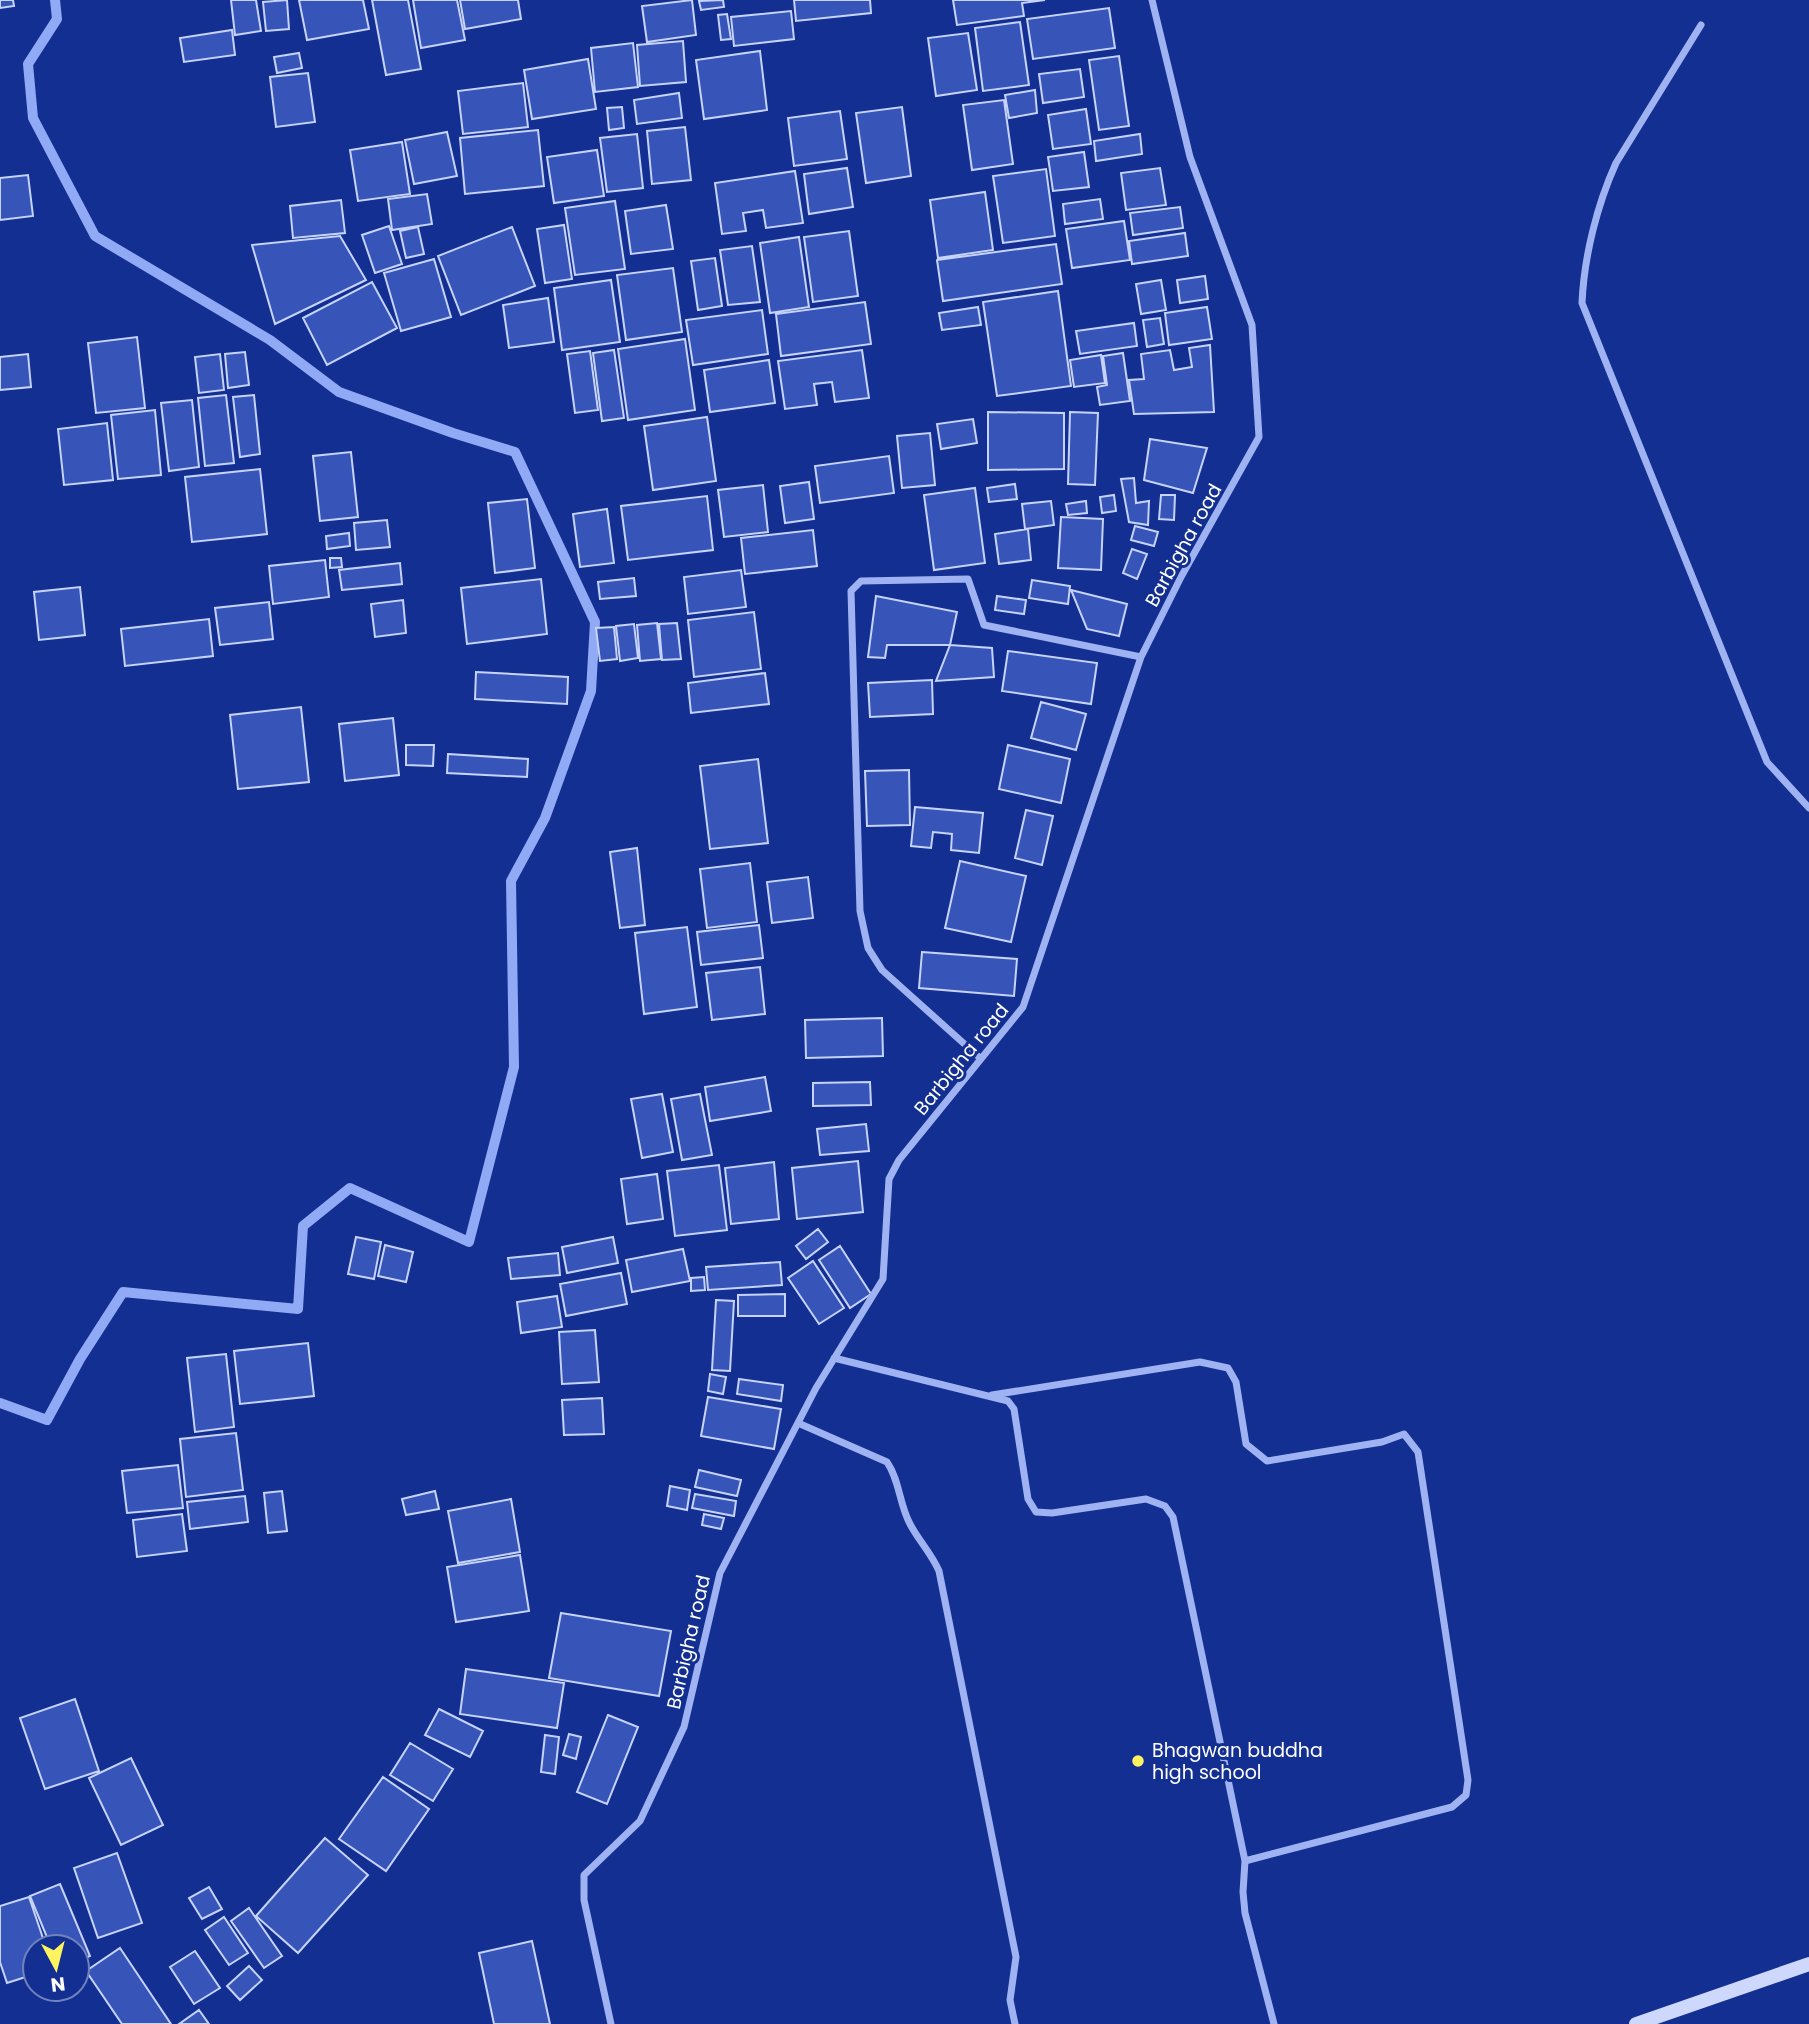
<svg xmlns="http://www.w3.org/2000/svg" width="1809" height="2024" viewBox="0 0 1809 2024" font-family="Poppins,sans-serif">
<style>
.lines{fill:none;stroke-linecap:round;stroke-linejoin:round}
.stream{stroke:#91aaf5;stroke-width:10}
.building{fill:#3755b8;stroke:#c6d3fc;stroke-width:2}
.street{stroke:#9fb3f2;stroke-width:7}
.secondary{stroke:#ced8fc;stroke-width:14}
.poi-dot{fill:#fff360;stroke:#132f91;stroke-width:2.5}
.labels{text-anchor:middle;stroke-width:6;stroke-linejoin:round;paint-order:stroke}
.street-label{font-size:19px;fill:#fff;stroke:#132f91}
.poi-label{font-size:19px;fill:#fff;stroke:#132f91;text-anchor:start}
</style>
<rect width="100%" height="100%" fill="#132f91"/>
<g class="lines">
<path class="stream" d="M0,1403L47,1420L80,1359L123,1292L298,1309L303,1226L350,1188L469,1242L514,1067L511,881L545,818L591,691L595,622L515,452L453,433L339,392L270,340L95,236L33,118L28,64L57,19L55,0"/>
</g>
<path class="building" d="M0,0H13L14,6L0,8Z
M231,0H256L261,31L235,35Z
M287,0L289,29L266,31L263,2Z
M299,0H363L369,29L307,40Z
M372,0H408L421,69L386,75Z
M413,0H457L465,40L421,48Z
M460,0H518L521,19L465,29Z
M692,0L696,35L647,42L642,6Z
M723,0L724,7L701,10L699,1Z
M794,0H870L871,13L796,21Z
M953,0H1045L1022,3L1024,16L957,25Z
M1109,8L1115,48L1033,59L1027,19Z
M791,11L794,39L734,46L731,17Z
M727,14L731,39L721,40L718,15Z
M1020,22L1029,85L983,91L975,28Z
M232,30L235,55L184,62L180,38Z
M968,33L977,90L936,96L928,38Z
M683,41L686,82L640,86L637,45Z
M633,43L638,87L595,92L591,48Z
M760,51L767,110L704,119L696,60Z
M299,53L302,68L277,73L274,57Z
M1119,56L1129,126L1099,130L1089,60Z
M588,59L596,109L532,119L524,70Z
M1080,69L1084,97L1043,103L1039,74Z
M308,73L315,122L276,127L270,77Z
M523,83L528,127L463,134L458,91Z
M1035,90L1037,113L1009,118L1005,95Z
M679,93L682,118L637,124L634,100Z
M1004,100L1013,164L972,170L963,105Z
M622,107L624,128L609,130L607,108Z
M902,107L911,176L866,183L856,113Z
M1086,109L1091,144L1053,149L1048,115Z
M840,111L847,159L794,166L788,118Z
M685,127L691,180L652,184L647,131Z
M538,130L544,186L465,194L460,138Z
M447,132L457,176L414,184L405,140Z
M637,134L643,188L607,192L600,138Z
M1140,134L1142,154L1096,161L1094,141Z
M402,142L410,194L358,201L350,150Z
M597,150L604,196L554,203L547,157Z
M1084,152L1089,187L1053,191L1048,157Z
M847,168L853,207L809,214L804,174Z
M1160,168L1166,205L1126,210L1121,173Z
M1046,169L1055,236L1003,243L993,176Z
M795,171L803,223L766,228L763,210L743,213L746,231L722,234L715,183Z
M28,175L33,216L0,220V178Z
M985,192L993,250L938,258L930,200Z
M427,194L432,224L392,230L388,199Z
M1100,199L1103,219L1065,224L1063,204Z
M341,200L345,233L293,238L290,206Z
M615,201L625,269L575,275L565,208Z
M666,205L673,249L631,254L625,211Z
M1180,207L1183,228L1133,235L1130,213Z
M1124,221L1130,260L1072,268L1066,229Z
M564,225L572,279L545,283L537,229Z
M389,226L402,264L375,273L362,235Z
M418,227L424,254L406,258L400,231Z
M512,227L535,286L461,315L438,256Z
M849,231L858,296L813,302L804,237Z
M1185,233L1188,256L1132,264L1129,241Z
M340,236L366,280L275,324L252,245Z
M799,237L809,307L770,313L760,243Z
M1056,244L1062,284L943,301L937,260Z
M752,246L760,302L728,305L720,250Z
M715,258L722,306L698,310L691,261Z
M434,259L451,317L401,331L384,273Z
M673,268L682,332L626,340L617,275Z
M1205,276L1208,299L1180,303L1177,280Z
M611,280L620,342L562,350L554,288Z
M1161,280L1166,310L1141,314L1136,284Z
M372,282L397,328L327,365L303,318Z
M1058,291L1071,386L997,396L983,302Z
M548,298L554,342L509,348L503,305Z
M865,302L871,344L781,356L776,314Z
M978,307L981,325L942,330L939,313Z
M1207,307L1212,339L1169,345L1165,313Z
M762,310L768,354L693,365L686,320Z
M1160,318L1164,344L1147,347L1143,320Z
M1134,323L1137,346L1080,354L1076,331Z
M137,337L145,408L96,413L88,343Z
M685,339L695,410L628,420L618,349Z
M1210,345L1214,412L1134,414L1129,380L1144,379L1141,354L1170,350L1174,370L1192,367L1189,348Z
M614,350L624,418L602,421L593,353Z
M862,350L869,398L835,402L832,382L814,384L817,405L785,409L778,361Z
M590,351L598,410L575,413L567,354Z
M245,352L249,385L228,388L225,354Z
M1123,353L1130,401L1100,405L1097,387L1107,385L1103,356Z
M28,354L31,387L0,390V357Z
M220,354L224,390L199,393L195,357Z
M1101,355L1105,383L1074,387L1070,360Z
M769,360L775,403L710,412L704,370Z
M226,395L234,463L205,466L198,398Z
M254,395L260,454L240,457L233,397Z
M192,400L199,467L169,471L161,403Z
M155,410L161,475L118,479L111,415Z
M988,412L1064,413V469L988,470Z
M1070,412L1098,413L1095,485L1068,484Z
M707,417L716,481L653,490L644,426Z
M973,419L977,443L941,449L937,424Z
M107,423L113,480L64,485L58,429Z
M930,433L935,485L902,488L897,436Z
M1150,439L1207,448L1193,493L1144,480Z
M351,452L358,517L320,521L313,456Z
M889,456L894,493L820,503L815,466Z
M260,469L267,534L192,542L185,477Z
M1134,478L1136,503L1149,501L1148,525L1129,522L1121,479Z
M809,482L814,519L785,523L780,486Z
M1015,484L1017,499L989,502L987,488Z
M763,485L768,532L724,537L718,490Z
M975,488L985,563L934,570L924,495Z
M1114,495L1116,511L1102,513L1100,497Z
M1161,495H1175L1174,520L1159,519Z
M707,496L713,550L628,560L621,506Z
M527,499L535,568L495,573L488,503Z
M1051,501L1054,525L1025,529L1022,504Z
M1086,501L1087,513L1068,515L1066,504Z
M607,509L614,563L580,567L573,514Z
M1061,517L1103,519L1101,570L1058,568Z
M387,520L390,547L356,550L354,523Z
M1135,526L1158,532L1154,546L1131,540Z
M1028,529L1031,560L999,564L995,534Z
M813,530L817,566L745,574L741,538Z
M349,533L350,546L327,549L326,536Z
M1132,549L1147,554L1137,579L1123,573Z
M330,558H341L342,567L330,568Z
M325,560L329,597L273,604L269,566Z
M400,563L402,584L342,590L339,570Z
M741,570L746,607L688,614L684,577Z
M634,578L636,596L600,599L598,582Z
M541,579L547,634L467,644L461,588Z
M1032,580L1070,586L1068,604L1029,598Z
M80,587L85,635L39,640L34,592Z
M1071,590L1127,604L1119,636L1087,629Z
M876,596L957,612L950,645H887L885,658L868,657Z
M997,596L1026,600L1024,614L995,610Z
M403,600L406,633L375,637L371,604Z
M269,602L273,639L220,645L215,608Z
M754,612L761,669L694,677L688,620Z
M209,619L213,656L125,666L121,629Z
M657,623L661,659L640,661L637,625Z
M677,623L681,659L662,660L659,624Z
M634,624L638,658L620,661L616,626Z
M614,627L617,659L600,661L596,628Z
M950,645L992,648L994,677L936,681Z
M1008,651L1097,663L1091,704L1002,691Z
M476,672L568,677L567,704L475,699Z
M765,673L769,704L691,713L688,683Z
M932,680L933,714L870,717L868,683Z
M1041,702L1086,714L1076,750L1031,738Z
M301,707L309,782L238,789L230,715Z
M393,718L399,775L345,781L339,724Z
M406,745H434L433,766L406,765Z
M1008,745L1070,759L1061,803L999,789Z
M448,754L528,759L527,777L447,773Z
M758,759L768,843L710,849L700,766Z
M909,770L910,825L867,826L865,771Z
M915,807L983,813L979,853L951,850L952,834L933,832L931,848L911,846Z
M1026,810L1053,816L1042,865L1015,858Z
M637,848L645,925L620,928L610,852Z
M960,861L1026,876L1011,942L945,928Z
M750,863L757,922L707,928L700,869Z
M808,877L813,918L772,923L767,882Z
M759,925L763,958L701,965L697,932Z
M687,927L697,1007L644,1014L635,933Z
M922,952L1017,959L1014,996L919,988Z
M760,967L765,1014L712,1020L706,973Z
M882,1018L883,1056L806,1058L805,1020Z
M765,1077L771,1111L710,1121L705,1087Z
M870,1082L871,1105L813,1106V1083Z
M662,1094L673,1152L642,1158L631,1099Z
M700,1094L712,1155L682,1160L671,1099Z
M866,1124L869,1151L820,1155L817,1129Z
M858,1161L863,1212L797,1219L792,1168Z
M774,1162L779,1219L731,1224L725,1168Z
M719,1165L727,1230L675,1236L667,1171Z
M657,1174L663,1219L627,1224L621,1179Z
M818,1229L828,1242L806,1259L796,1246Z
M356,1237L381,1242L374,1279L348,1274Z
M613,1237L618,1263L567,1273L562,1247Z
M385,1245L413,1252L406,1282L378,1276Z
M840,1246L871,1294L850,1308L819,1260Z
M683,1249L690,1281L632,1292L626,1260Z
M558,1253L560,1275L511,1279L508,1258Z
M813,1261L844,1308L819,1324L788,1278Z
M780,1262L782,1285L708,1290L706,1267Z
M621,1273L627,1304L566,1316L560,1284Z
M704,1277L705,1290L691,1291V1278Z
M785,1294V1316H738V1295Z
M557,1296L562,1327L521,1333L517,1302Z
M716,1300L734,1301L730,1371L712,1370Z
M595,1330L599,1382L562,1384L559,1332Z
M308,1343L314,1396L240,1404L234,1351Z
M226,1354L234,1427L195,1432L187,1358Z
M710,1374L726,1377L723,1394L708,1391Z
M739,1379L783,1385L781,1401L737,1394Z
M708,1397L781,1409L774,1449L701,1436Z
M602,1398L604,1434L564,1435L562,1400Z
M236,1433L243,1490L186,1497L180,1439Z
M178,1465L183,1508L127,1513L122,1471Z
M699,1470L741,1480L737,1496L695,1487Z
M670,1486L690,1490L687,1510L667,1506Z
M282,1491L287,1531L268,1533L264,1493Z
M435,1491L439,1509L406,1515L402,1499Z
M695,1494L736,1501L734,1516L692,1508Z
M245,1496L248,1522L190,1529L187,1502Z
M511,1499L520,1552L458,1563L448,1511Z
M182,1514L187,1551L137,1557L133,1520Z
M704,1514L724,1518L721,1529L702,1525Z
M520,1555L529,1611L456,1622L447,1567Z
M561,1613L671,1631L659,1696L549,1678Z
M466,1669L564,1683L557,1728L460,1714Z
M75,1699L99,1771L45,1789L20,1718Z
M439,1709L483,1731L470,1757L425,1735Z
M608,1715L638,1727L607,1804L577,1792Z
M569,1734L581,1737L576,1759L563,1755Z
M545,1735L559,1737L555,1774L541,1772Z
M410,1743L453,1769L433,1801L390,1775Z
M131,1758L163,1825L121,1845L89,1778Z
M383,1777L429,1809L386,1871L339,1839Z
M325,1838L368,1875L298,1953L256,1916Z
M117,1853L142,1923L98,1938L74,1868Z
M60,1884L90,1956L77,1962V1947H51L30,1896Z
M209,1887L222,1909L202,1919L189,1898Z
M29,1897L46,1947H35V1974L7,1983L0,1962V1906Z
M249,1908L282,1956L264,1968L231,1921Z
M224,1917L248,1953L229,1965L205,1930Z
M532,1941L550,2024H494L479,1953Z
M120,1948L171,2024H122L86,1971Z
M195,1951L220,1988L194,2004L170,1967Z
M249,1966L262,1980L240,2000L227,1986Z
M199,2010L209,2024H179Z"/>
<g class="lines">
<path class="street" d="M1701,25L1616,163C1597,205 1584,257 1582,303L1767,762L1809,808
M980,1058L882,970L868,948L860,911L851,591L861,581L968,579L984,625L1141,657
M834,1358L1008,1401L1014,1409L1028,1499L1036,1512L1052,1513L1146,1499L1165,1506L1173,1517L1245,1861L1243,1892L1245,1913L1274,2024
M992,1395L1200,1362L1228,1368L1236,1382L1246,1444L1267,1461L1382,1442L1404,1434L1418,1452L1468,1780L1466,1795L1452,1807L1245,1861
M798,1423L887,1462C900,1481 899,1504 910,1524C919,1541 931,1553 939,1571L1016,1957L1010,2000L1015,2024
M611,2024L584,1900V1875L640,1821L684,1727L720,1573L816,1388L883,1279L889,1179L899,1160L1023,1007L1141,657L1181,577L1259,437L1252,325L1190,157L1152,0"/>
<path class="secondary" d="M1636,2024L1809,1964"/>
</g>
<circle class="poi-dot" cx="1138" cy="1761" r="7"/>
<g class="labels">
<g class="street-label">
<text transform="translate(1183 545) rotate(-61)" y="7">Barbigha road</text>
<text transform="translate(961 1059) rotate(-51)" y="7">Barbigha road</text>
<text transform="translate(688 1642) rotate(-77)" y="7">Barbigha road</text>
</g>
<g class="poi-label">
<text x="1152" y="1757">Bhagwan buddha<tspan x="1152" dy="22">high school</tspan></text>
</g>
</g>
<g transform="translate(56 1968) rotate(173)"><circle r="33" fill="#132f91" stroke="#7182bd" stroke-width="2"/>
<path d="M0-5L12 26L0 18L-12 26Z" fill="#fff360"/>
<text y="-10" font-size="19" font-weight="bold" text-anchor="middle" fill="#ffffff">N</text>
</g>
</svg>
